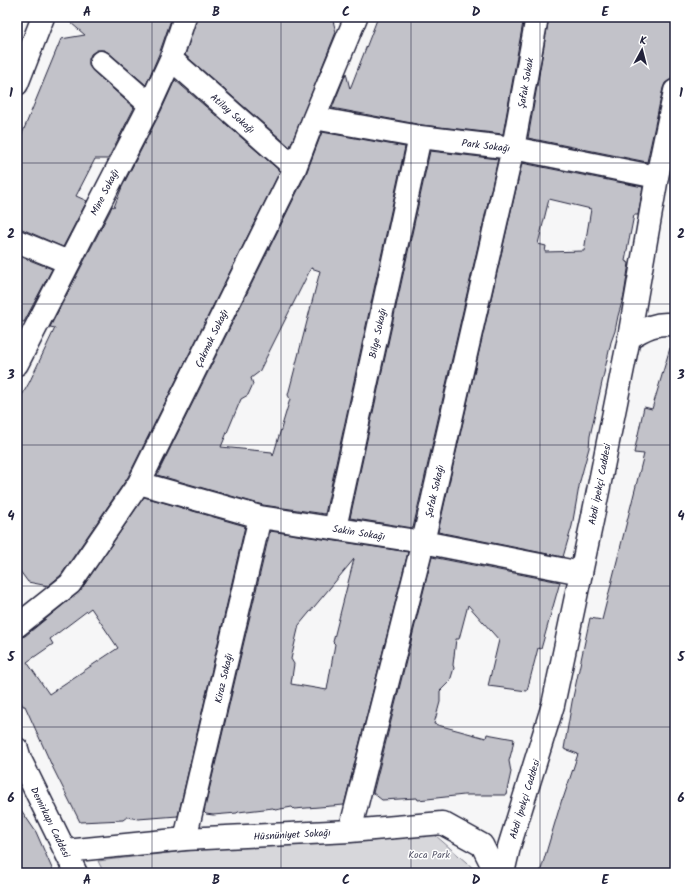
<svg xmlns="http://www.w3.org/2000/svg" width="692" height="890" viewBox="0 0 692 890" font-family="Kalam,sans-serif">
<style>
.green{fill:#d7d7db;stroke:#7c7c8b}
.building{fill:#c2c2c9;stroke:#22223b;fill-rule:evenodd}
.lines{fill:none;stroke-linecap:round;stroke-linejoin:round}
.minor-casing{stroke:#22223b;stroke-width:25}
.major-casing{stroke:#22223b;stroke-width:25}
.minor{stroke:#fff;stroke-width:22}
.major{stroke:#fff;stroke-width:22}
.grid{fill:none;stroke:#22223b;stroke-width:1;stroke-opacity:0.55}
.labels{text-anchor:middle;stroke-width:3;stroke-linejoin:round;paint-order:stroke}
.street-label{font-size:10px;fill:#22223b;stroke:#fff}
.park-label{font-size:10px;fill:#58586b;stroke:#fff}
.neatline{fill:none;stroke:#22223b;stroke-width:1.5}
.grid-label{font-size:13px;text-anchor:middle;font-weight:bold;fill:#22223b}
</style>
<rect width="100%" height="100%" fill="#f6f6f7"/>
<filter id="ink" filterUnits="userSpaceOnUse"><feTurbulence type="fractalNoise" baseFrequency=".025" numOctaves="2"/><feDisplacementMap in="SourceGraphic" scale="8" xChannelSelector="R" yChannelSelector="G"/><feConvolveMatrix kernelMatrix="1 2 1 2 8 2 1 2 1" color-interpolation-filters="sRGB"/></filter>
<g filter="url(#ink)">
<path class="green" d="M435,835L474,869L472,873H104L98,861L247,844Z"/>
<path class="building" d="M64,17H172L159,54L146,85L109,53L104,50H97L91,54L89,59V66L93,71L134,108L108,159H95L76,196L87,201L63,247L22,229H17V146L61,39L85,35Z
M197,17H332L336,32L290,147L185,55Z
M378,17H524L503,134L422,125L332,108L346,73L350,89Z
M549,17H675V67L673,75H672L671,79L665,83L663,88L647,162L528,138Z
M175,80L280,171L128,477L61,575L48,586L28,582L17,567V404L29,383L55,328L50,327L110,211L112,206L114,207L122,187L161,111Z
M322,132L405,147L325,514L263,505L157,475L306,174ZM311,268L320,271L288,395L290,399L273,456L272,452L221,447L241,399L248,395L253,384L251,378L259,372Z
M430,151L498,159L413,528L350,518Z
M522,163L643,187L638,215H634L625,261L629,263L624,295L618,316L615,331L611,342L590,436L589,448L580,481L572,526L563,557L438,532ZM549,199L591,209L584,251L545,252L546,246L538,244Z
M17,255L52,269L24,322L17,321Z
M670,348L675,349V873H540L562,799H563L578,754L564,749L572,702L590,618L602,620L644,454L634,453L644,407L652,409Z
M144,497L245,526L178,816L138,819L127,817L123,820L80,822L52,766L25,706H23L17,694V638L25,636L80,591ZM91,608L118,648L49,694L27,662L53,644L50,639Z
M270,531L408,552L344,805L294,809L292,807L275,810L273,808L238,812L237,813L213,815L206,814L204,812ZM354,559L333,642L335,644L327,690L291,684L294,664L291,659L299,625Z
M432,557L560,582L541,649L538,648L527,691L488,686L499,640L468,605L459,639H456L453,665L454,668L450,681L440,691V702L434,724L486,738L487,734L514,739L512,750L509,761L511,772L506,795H464L418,800L417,798L382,800L373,793Z
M17,804L36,832L54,873H17Z"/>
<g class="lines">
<defs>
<path id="minor" d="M171,59L295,168
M101,62L150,105
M17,84L43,17
M314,118L420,137L513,148L657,177
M17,241L68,262
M17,364L150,105L171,59L185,17
M139,483L260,517L423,542L581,573
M335,528L420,137
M17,626L70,584L139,483L295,168L314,118L356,17
M17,749L20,759L76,873
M350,831L423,542L513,148L537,17
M185,839L260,517
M66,851L185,839L350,831L442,823L482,845L496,873"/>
<path id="major" d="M629,338C643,329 658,321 675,325
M503,873L509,847L553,705L592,521L629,338L657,177L675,91"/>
</defs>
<use href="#minor" class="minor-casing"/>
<use href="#major" class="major-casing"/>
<use href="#minor" class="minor"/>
<use href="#major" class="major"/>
</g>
</g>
<path class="grid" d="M152,17V873M281,17V873M411,17V873M540,17V873M17,163H675M17,304H675M17,445H675M17,586H675M17,727H675"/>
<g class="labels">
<g class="street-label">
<text transform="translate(525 83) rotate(-80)" y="4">Şafak Sokak</text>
<text transform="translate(233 113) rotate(41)" y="4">Atilay Sokağı</text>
<text transform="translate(486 145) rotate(7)" y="4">Park Sokağı</text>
<text transform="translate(104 192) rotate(-63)" y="4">Mine Sokağı</text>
<text transform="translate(377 333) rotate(-78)" y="4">Bilge Sokağı</text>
<text transform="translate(211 338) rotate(-64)" y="4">Çakmak Sokağı</text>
<text transform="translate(599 484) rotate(-79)" y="4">Abdi İpekçi Caddesi</text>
<text transform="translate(434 491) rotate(-77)" y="4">Şafak Sokağı</text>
<text transform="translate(359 532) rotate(9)" y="4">Sakin Sokağı</text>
<text transform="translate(223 678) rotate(-77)" y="4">Kiraz Sokağı</text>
<text transform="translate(524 799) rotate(-73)" y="4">Abdi İpekçi Caddesi</text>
<text transform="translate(51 822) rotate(64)" y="4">Demirkapı Caddesi</text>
<text transform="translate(292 834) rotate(-3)" y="4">Hüsnüniyet Sokağı</text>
</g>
<g class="park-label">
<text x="429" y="858">Koca Park</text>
</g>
</g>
<rect width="692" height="890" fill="none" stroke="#fff" stroke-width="44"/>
<g transform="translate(642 50) rotate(7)" stroke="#ffffff" stroke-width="3" paint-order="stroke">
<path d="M0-3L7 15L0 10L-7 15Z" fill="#22223b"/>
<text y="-6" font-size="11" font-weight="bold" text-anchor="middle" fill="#22223b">K</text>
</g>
<rect x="22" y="22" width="648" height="846" class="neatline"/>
<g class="grid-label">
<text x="87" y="16">A</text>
<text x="216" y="16">B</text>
<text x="346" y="16">C</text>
<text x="476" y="16">D</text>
<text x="605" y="16">E</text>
<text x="11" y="97">1</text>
<text x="681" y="97">1</text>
<text x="11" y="238">2</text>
<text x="681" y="238">2</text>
<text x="11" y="379">3</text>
<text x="681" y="379">3</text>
<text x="11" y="520">4</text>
<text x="681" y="520">4</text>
<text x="11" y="661">5</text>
<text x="681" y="661">5</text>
<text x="11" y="802">6</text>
<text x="681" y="802">6</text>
<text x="87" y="884">A</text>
<text x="216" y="884">B</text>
<text x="346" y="884">C</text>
<text x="476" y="884">D</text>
<text x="605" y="884">E</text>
</g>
</svg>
